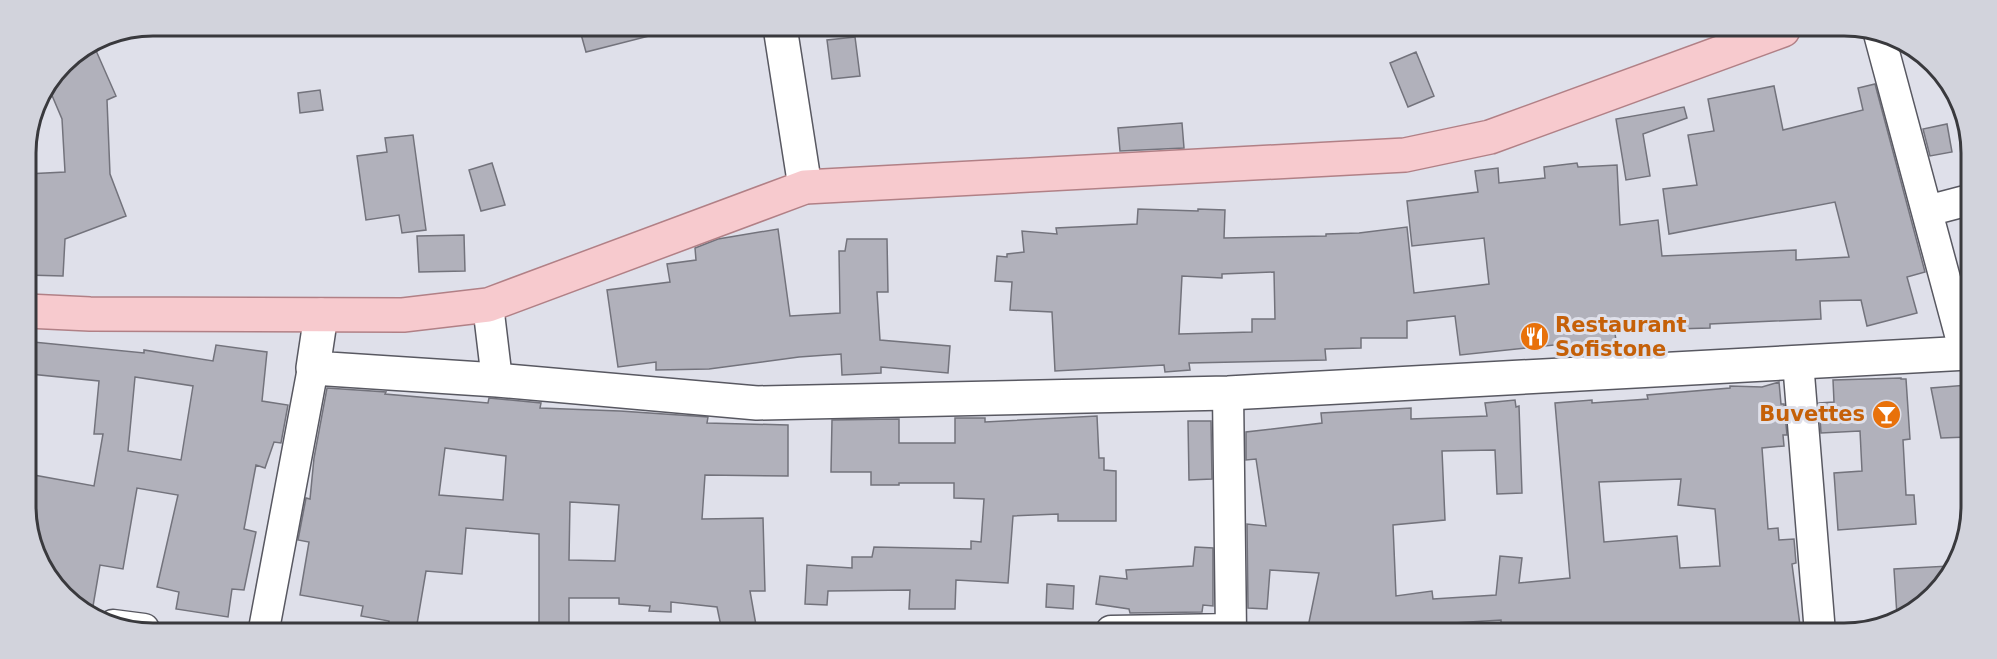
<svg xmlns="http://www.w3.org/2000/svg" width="1997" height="659" viewBox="0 0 1997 659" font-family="'DejaVu Sans',sans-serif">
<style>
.building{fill:#b1b1bb;stroke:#73737c;stroke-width:1.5;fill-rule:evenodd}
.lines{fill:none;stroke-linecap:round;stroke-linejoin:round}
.minor-casing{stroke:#585861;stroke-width:33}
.tertiary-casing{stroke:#585861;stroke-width:36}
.primary-casing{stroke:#b18086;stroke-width:36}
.minor{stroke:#fff;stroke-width:30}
.tertiary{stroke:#fff;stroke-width:33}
.primary{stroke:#f7cace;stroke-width:33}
.labels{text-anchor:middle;stroke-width:6;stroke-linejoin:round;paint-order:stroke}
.food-label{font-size:21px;font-weight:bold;fill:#c56008;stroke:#dfe0ea;text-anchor:start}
.rim{fill:none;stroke:#39393d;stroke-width:3}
</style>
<rect width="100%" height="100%" fill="#dfe0ea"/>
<path class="building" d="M579,27H656L657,34L586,52Z
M855,37L860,76L832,79L827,40Z
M94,46L116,96L107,100L110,174L126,216L65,239L63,276L26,275V174L65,172L62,119L48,86L63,63L75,55Z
M1416,52L1434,96L1408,107L1390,63Z
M1875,84L1925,272L1907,277L1917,313L1867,326L1861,300L1820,301L1821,319L1710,324V328L1637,330V331L1615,333L1617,349L1564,355L1563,344L1460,355L1455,316L1407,321V338H1361V348L1325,349L1326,360L1189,363L1190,370L1165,372L1164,365L1055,371L1052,312L1010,310L1012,282L995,281L997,256L1007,257V254L1024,252L1022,231L1057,234L1056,228L1137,224L1138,209L1198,211V209L1225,210L1224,238L1326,236V234L1359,233L1407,227L1414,293L1489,284L1484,238L1412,246L1407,201L1478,192L1475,171L1498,168L1499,183L1545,178L1544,167L1577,163L1578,167L1617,165L1620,225L1658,220L1662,256L1796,250V260L1849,257L1835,202L1669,234L1663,189L1697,185L1688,135L1714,131L1708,99L1774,86L1783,130L1863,110L1858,88ZM1274,272L1275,319H1252V332L1179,334L1182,276L1222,278V274Z
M320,90L323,110L300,113L298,93Z
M1684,107L1687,118L1643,134L1650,176L1626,180L1616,119Z
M1182,123L1184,148L1120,151L1118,128Z
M1947,124L1952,152L1930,156L1923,129Z
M413,135L426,230L402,233L399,215L366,220L357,156L387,152L385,138Z
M492,163L505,205L481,211L469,170Z
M778,229L790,316L840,313L839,251H845L847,239H887L888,292H877L880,340L950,346L948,373L881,367V373L842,375L841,354L799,357L709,369L656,370V362L618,367L607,290L670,282L667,264L696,260L695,248L718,239Z
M464,235L465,271L419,272L417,236Z
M33,342L144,353V350L213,361L216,345L267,352L262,401L288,405L281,443L274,442L265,468L256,465L244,529L256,532L244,590L232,589L228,617L176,609L179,592L157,587L178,495L137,488L123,569L100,565L92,612L57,590L28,530V474L94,486L103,434H94L99,381L30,374ZM135,377L193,386L181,460L128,451Z
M1901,378V379H1906L1910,439L1903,440L1906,495H1914L1916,524L1838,530L1834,473L1862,471L1860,431L1821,433L1819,403L1834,402L1833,380Z
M1779,382L1781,404H1784L1787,435H1783L1784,446L1762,448L1768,529L1778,528L1779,540L1794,539L1796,563L1792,564L1801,633L1501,632V620L1437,624L1438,632H1415L1414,629L1359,632H1307L1319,573L1270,570L1267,609L1248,608L1247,524L1266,526L1256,459L1246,460V432L1322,423L1321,413L1411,408V419L1487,416L1485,403L1515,400L1516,407L1519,406L1522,493L1497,494L1495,450L1442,451L1445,520L1393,525L1396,596L1432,591L1433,599L1496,595L1500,556L1522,558L1519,583L1570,578L1555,403L1592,400V403L1648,399L1647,395L1730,388V386L1762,387ZM1681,479L1678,505L1715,509L1720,566L1680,568L1677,536L1604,542L1599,482Z
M1968,385V437L1941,438L1931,388Z
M327,388L386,392L385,394L488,403L489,398L541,403L540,408L620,411L708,417L707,423L788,425V476L705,475L702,519L763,518L765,591H750L756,625L722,631L717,607L671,602V612L649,611L650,606L619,604V598H569V630H539V534L466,528L462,574L426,571L416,630H387L389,621L361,616L363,606L300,595L309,542L298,540L306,498L310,499L314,458ZM445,448L506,456L503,500L439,495ZM570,502L619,505L615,561L569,560Z
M1097,416L1099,458H1104V470L1116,471V521H1058V514L1013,516L1008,583L956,580L955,609H909L910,590L828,591L827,605L805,604L807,565L852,568V557H872L874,547L971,549V541L981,542L984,499L954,498V483H899V485H871V472H831L832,420L899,419V443H955V418H985V422Z
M1188,421H1211L1212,479L1189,480Z
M1195,547L1213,548V606L1203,605L1202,612L1130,613L1129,609L1096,604L1100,576L1127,579L1126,570L1193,566Z
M1949,566L1922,607L1897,616L1894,569Z
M1047,584L1074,586L1073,609L1046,607Z"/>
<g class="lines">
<defs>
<path id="minor" d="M1878,30L1965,353
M1927,211L1969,200
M488,305L497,380
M1798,362L1820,633
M1228,393L1231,632
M113,625L144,629
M264,629L313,368
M1111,631L1231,629"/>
<path id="tertiary" d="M780,27L805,187
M321,315L313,368L497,380L757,403L1228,393L1968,353"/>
<path id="primary" d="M27,311L90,314L403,315L488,305L805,187L1405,155L1490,137L1783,30"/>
</defs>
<use href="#minor" class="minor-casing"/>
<use href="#tertiary" class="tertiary-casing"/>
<use href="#primary" class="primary-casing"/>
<use href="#minor" class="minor"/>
<use href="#tertiary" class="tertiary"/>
<use href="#primary" class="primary"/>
</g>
<defs>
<symbol id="restaurant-disc" viewBox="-11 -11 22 22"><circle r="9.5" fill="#e8710a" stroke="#dfe0ea"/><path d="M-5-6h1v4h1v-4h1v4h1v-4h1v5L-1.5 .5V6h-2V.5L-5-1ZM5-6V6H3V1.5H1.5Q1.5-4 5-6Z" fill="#fff"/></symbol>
<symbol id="bar-disc" viewBox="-11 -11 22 22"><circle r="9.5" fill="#e8710a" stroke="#dfe0ea"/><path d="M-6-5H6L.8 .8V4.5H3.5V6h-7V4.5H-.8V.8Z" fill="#fff"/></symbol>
</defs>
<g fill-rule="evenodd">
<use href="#restaurant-disc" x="1518" y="320" width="33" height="33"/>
<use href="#bar-disc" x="1870" y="398" width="33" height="33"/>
</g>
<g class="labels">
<g class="food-label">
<text x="1555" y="332">Restaurant<tspan x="1555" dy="24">Sofistone</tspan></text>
<text x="1865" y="421" text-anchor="end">Buvettes</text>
</g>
</g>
<path d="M0 0H1997V659H0ZM153 36H1844A117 117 0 0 1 1961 153V506A117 117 0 0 1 1844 623H153A117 117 0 0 1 36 506V153A117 117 0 0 1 153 36Z" fill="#d2d3dc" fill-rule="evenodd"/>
<path class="rim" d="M153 36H1844A117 117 0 0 1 1961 153V506A117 117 0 0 1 1844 623H153A117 117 0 0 1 36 506V153A117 117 0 0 1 153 36Z"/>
</svg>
